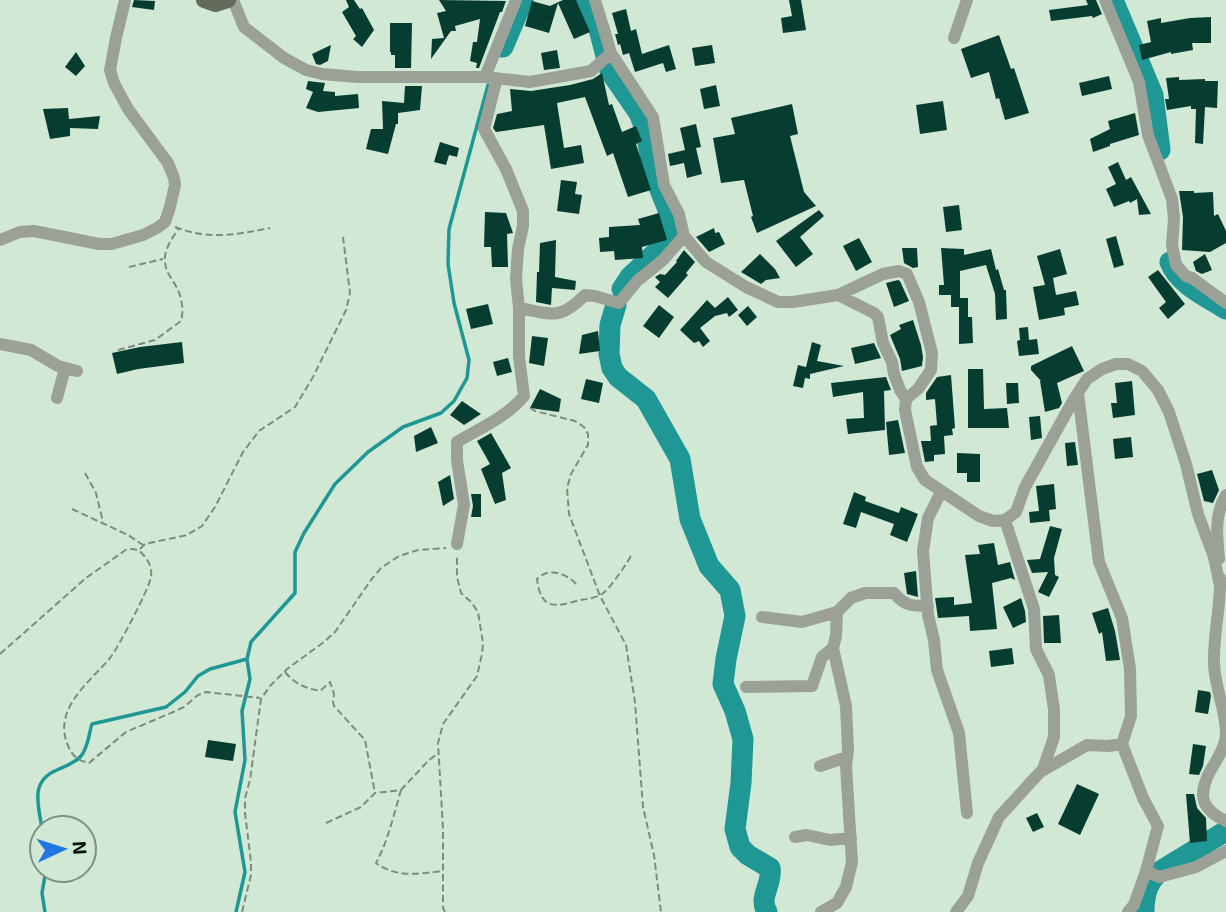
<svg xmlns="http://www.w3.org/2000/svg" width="1226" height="912" viewBox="0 0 1226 912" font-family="'Exo 2',sans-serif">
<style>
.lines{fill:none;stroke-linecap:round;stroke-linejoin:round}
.stream{stroke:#1e9795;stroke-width:3.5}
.river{stroke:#1e9795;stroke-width:21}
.building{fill:#063d30}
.path{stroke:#7c8d7f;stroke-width:2;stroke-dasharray:7 3.5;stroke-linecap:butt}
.minor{stroke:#9ca197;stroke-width:12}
.major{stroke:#636c5a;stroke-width:16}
</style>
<rect width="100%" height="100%" fill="#d1e8d5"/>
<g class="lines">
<path class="stream" d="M42,828C38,804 30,781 57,770C66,766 75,763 81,756C88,748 89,733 92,724L166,707L185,692L198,676L210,669L247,659
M45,912L42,893L46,870
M236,912L245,872L235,812L245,760L242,711L250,679L247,659L251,642L295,593V552L304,533L335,484L368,452L403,427L441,413L454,401L467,378L469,360L454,303L448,264L449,229L488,85"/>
<path class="river" d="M586,0L599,29L610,71L639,113L646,131L653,172L672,220L673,232L666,243L630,277L622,289
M1113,0L1153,95L1160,150
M503,47L523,0
M1170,262C1178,284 1207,297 1226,309
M616,305L610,325L609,354L612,368L618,377L646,399L680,459L690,519L709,566L730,590L735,616L726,659L723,684L735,711L743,739L741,783L735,829L740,847L748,855L770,868C773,884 758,897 767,912
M1144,912C1144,896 1147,883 1159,872L1226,831"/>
</g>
<path class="building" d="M134,0L155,1L154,10L132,7Z
M346,0H354L360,9L362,8L374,30L362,47L353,39L356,36L342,12L349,7Z
M439,0L506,1L502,12H500L479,68H476L477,63L470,61L473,42H477L480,19L455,26L456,31H451L431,59L432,39L444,38L437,13L446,11Z
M563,0H576L590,32L574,39L558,3L549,33L525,26L532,1L550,6Z
M789,0H801L806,30L783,33L781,18L792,16Z
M1086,0H1096L1102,14L1093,18L1092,16L1051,21L1049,10L1088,5Z
M626,9L631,31L636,29L642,54L669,45L676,69L666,72L663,63L635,72L629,53L623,55L620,44L618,45L615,34H618L612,13Z
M1211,17V43H1192L1193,50L1171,54V52L1142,60L1139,45L1151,42L1147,21L1161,18V23L1190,18Z
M390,23H412L411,68H395V55H391V52H390Z
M999,35L1011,69L1014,68L1029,113L1005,120L999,98L996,99L989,72L971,78L961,49Z
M331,45L328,61L320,65L316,64L312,54Z
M712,45L715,63L695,66L692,48Z
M557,50L560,68L544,70L541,53Z
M76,52L85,66L76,76L65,67Z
M602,73L609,105L612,104L622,132L636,126L642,141L636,144L651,190L628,197L613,153L607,156L585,97L557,103L564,148L581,145L584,163L551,169L544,125L496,132L493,128L497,114L512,111L510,89L531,91L570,85L593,79Z
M1109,76L1112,89L1082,96L1079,83Z
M1179,77V80L1205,79V81H1218L1217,108L1205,107L1203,144L1195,143L1196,109H1191V106L1167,110L1165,99H1169L1166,78Z
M308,81L325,83L323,91L335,92V96L358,94L359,108L318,112L306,108L313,92L306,89Z
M716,85L720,106L704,109L700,89Z
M405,86H422L420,110L398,113V124H396L388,154L366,149L371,129H383L382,101L404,103Z
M943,101L947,130L920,134L916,105Z
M792,104L798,134L790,136L804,192L816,206L757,233L751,217L753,216L744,180L721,183L713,138L735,134L731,118Z
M68,108L69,119L100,116L98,129L70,128V136L50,139L43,109Z
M1135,113L1139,135L1110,144V146L1093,152L1090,139L1110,129L1108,121Z
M696,124L701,147L696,148L702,174L687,178L684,163L670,166L668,154L685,150L680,128Z
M440,142L459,148L457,157L449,155L446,165L434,162Z
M1118,162L1126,180L1131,177L1151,214L1139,215L1137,199L1130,203L1129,201L1114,207L1106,189L1116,184L1108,167Z
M561,180L577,182L575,194L582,195L579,214L557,211Z
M1179,191H1194V193L1213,192L1214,216L1218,214L1226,231V243L1210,252L1182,250L1183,217Z
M959,205L962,230L946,232L943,207Z
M819,210L824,216L800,237L813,254L796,267L776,241Z
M485,212L506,213L513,233L507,234L508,267H492L491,247H484Z
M659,213L667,240L642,247L643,258L615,260L614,251L600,252L599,238L609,237V227L640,225L638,219Z
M714,228L715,233L719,232L725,244L709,252L696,237Z
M1116,236L1124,265L1114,268L1106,239Z
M859,238L872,262L856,271L843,246Z
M556,240L555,277L576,281L575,290L552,288L551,305L536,302L537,272H539L540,243Z
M902,248H917L918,267L913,268L904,263Z
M941,248L964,249V255L991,249L996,270L998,269L1004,290H1006L1007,319L996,320L995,294L986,265L960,271V298H968V317H972L973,343L959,344V307H951V295H939V285H944Z
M1060,249L1067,274L1053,278L1056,295L1076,291L1079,305L1064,308L1065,315L1039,320L1033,287L1045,285L1037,256Z
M684,250L695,262L686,273L688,275L668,298L655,287L660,282L655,277L660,274L665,275L677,262L676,261Z
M760,254L775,269L780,278L766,280L761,284L741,272Z
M1205,254L1212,270L1202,274L1196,271L1193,262Z
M1158,270L1185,304L1168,319L1159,308L1166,302L1148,277Z
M898,280L900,281L909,301L894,307L886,283Z
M728,297L738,310L729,317L727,313L715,316L700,328L710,341L703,347L699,341L694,343L680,330L707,300L715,308Z
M488,304L493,324L471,329L466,309Z
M659,305L674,317L659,338L643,326Z
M748,306L757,317L747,326L738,315Z
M913,320L921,345L923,357L922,366L902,371L900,359L890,335L901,329L899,325Z
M1028,327L1029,340L1037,339L1039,354L1019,356L1017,341L1020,340L1019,328Z
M598,331L600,351L579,354L582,335Z
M532,336L548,338L544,366L529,363Z
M182,342L184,363L138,369L117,374L112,353L140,347Z
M812,342L821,345L817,361L844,366L810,374V379L805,378L803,388L793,386L798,365L806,367Z
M874,343L881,358L855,364L851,348Z
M1072,346L1084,371L1057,383L1062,403L1059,408L1045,412L1040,381H1041L1031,370V366Z
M508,358L512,372L497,376L493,362Z
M968,369H983L984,409L1007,408L1009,428H968Z
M951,375L955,428L952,429L953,435L944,436L945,454L934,455V461L925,462L921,441H931L930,426L937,425L935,399L926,400V393L937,377Z
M886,377L891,390L884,391L885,430L848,434L846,419L864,418L863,392L833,397L831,383Z
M586,379L603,383L599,403L581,399Z
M1132,381L1135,415L1113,418L1111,403H1117L1115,383Z
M1006,383H1018L1019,403L1007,404Z
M540,389L561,399L559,412L530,408Z
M462,401L481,414L464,425L450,415Z
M1040,416L1042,438L1031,440L1029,417Z
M898,420L905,453L889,455L886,422Z
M431,427L438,443L416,452L414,436Z
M491,433L511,468L502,473L506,500L495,504L481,469L490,464L477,441Z
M1131,437L1133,457L1115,459L1113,439Z
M1075,442L1078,465L1067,466L1065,443Z
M957,453L980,454V482H967V473H957Z
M1212,470L1219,490L1213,503L1204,501L1197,474Z
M450,475L454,499L443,506L438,482Z
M1054,484L1056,509L1049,510L1050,521L1030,523L1029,512L1039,511L1036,486Z
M854,492L866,497L865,501L899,513L901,507L918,514L907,542L890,535L894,524L861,512L856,528L843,524Z
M471,494H481V517H471L473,506Z
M1050,526L1062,529L1054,558L1055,575L1059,577L1049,597L1038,592L1048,572L1032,573L1027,560L1040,559Z
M994,543L998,565L1010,562L1015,580L1011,578L992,583L997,629L970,631L969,616L938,618L935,598L954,597V605L972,603L965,555L980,554L978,545Z
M916,571L918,597L907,594L904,573Z
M1021,598L1025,611L1026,622L1013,628L1003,607Z
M1108,608L1115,631L1120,660L1106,661L1102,632L1099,634L1092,613Z
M1059,615L1061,643H1044L1043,616Z
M1012,648L1014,664L991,667L989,651Z
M1198,690L1210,692L1211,696L1208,714L1195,712Z
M208,740L236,744L233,761L205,757Z
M1193,744L1206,746L1203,766L1199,775L1189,774Z
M1077,784L1099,794L1080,835L1058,824Z
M1186,794H1194L1197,808L1206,818L1207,841L1190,843Z
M1037,813L1044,827L1033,832L1026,818Z"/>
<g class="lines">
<path class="path" d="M175,227C209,240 235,235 270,228
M129,267L163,259
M118,350L155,340L181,321C184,310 182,299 177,288C172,278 164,271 165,258C165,248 173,237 179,228
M530,408L535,411L575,421L584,427L588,434V445L571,474L567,488L569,514L600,596L626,645L635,702L643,807L654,855L661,912
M85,473L96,493L103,522
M72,509L128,535L143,545
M140,549L145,544L187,535L202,526L215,507L243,452L259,431L295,407L313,377L346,310L350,293L343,237
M576,584C566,573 548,567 537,579C541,611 555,607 580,600C587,599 596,598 602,594C609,590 628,562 632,554
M0,654L86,578L127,549C137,549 140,550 145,557C150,563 152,569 151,577C148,591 119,646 110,658C88,684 51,710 69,748C73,757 80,761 89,763L126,732L171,713L184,707L198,695L206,692L260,698
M285,672C295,684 305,688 320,691L330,682L334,694L333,702L334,706L365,740L375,793
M401,790C394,814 388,841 376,863C397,878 418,874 442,871
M326,823L361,807L375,793L401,790L428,761L437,754
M242,912L251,875V862L245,813V798L250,780L261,699L270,686L287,669L324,642L335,632L371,580L381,568L399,556L418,550L446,548
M445,912L443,908V829L438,743L443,724L477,676L482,654L483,643L478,612L471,602L461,593L457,577V556"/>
<path class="minor" d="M233,0L244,27L284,58L306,70L322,74L357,77H485L530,82L591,71L611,53L595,0
M1105,0L1139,82L1148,135L1172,199L1174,218L1172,245L1176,265L1186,276L1192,278L1226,303
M954,38L967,0
M611,53L653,117L664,185L679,214L684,236L706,262L746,287L778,302H793L838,295L883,274L899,271L907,274L919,302L932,353L931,370L918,389L906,399L905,410L917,467L925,480L979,516L993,521L1005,520L1016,512L1025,487L1074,399L1087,379L1102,369L1116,364H1128L1142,371L1158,390L1169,412L1186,464L1198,514L1214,557L1220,586
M485,77L516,0
M0,240L20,232L34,231L99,244H112L143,235L157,228L165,222L170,207L175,185L174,178L168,163L128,109L114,83L110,70L116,38L125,0
M838,295L874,313L878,317L883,343L892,362L894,374L900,390L906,399
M519,308C552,314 559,321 585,295L595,296L619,303L637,281L663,260L684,236
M0,344L31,350L58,366L77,371
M1078,393L1099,562L1122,618L1130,669L1131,716L1122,744L1143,798L1158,826L1146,871
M57,398L65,368
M941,492L928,518L923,551L928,615L934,640L937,670L959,733L967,813
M457,544L464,505L457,460V442C479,429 508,416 524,396L519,357V308L516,279L518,249L523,226V211L506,169L484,129L497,78
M1219,559C1217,538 1214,514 1226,495
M1220,578C1221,606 1213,635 1214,664C1215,688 1226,710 1226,734C1225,756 1204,771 1203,794C1203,808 1215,816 1226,821
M762,617L802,622L837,612L851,598L865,593H894C905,606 911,606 928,606
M746,687L812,686L822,657L833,648L836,636L837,612
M820,766L847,757
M1042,771L1087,745L1108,746L1122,744
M795,837L807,835L830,840L851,838
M821,912L837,903L846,887L852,862L846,766L848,750L846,706L833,648
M956,912L968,896L978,863L999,817L1043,769L1054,737V710L1049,675L1036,649L1034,609L1005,520
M1128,912L1134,905L1146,871L1159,877L1196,867L1226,851"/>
<path class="major" d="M204,0L215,4L228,0"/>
</g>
<g transform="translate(63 849) rotate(86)"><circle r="33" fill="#d1e8d5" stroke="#809183" stroke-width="2"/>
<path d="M0-5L12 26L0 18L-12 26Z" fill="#2177e1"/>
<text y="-10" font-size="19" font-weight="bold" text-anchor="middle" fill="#070f09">N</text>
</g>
</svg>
